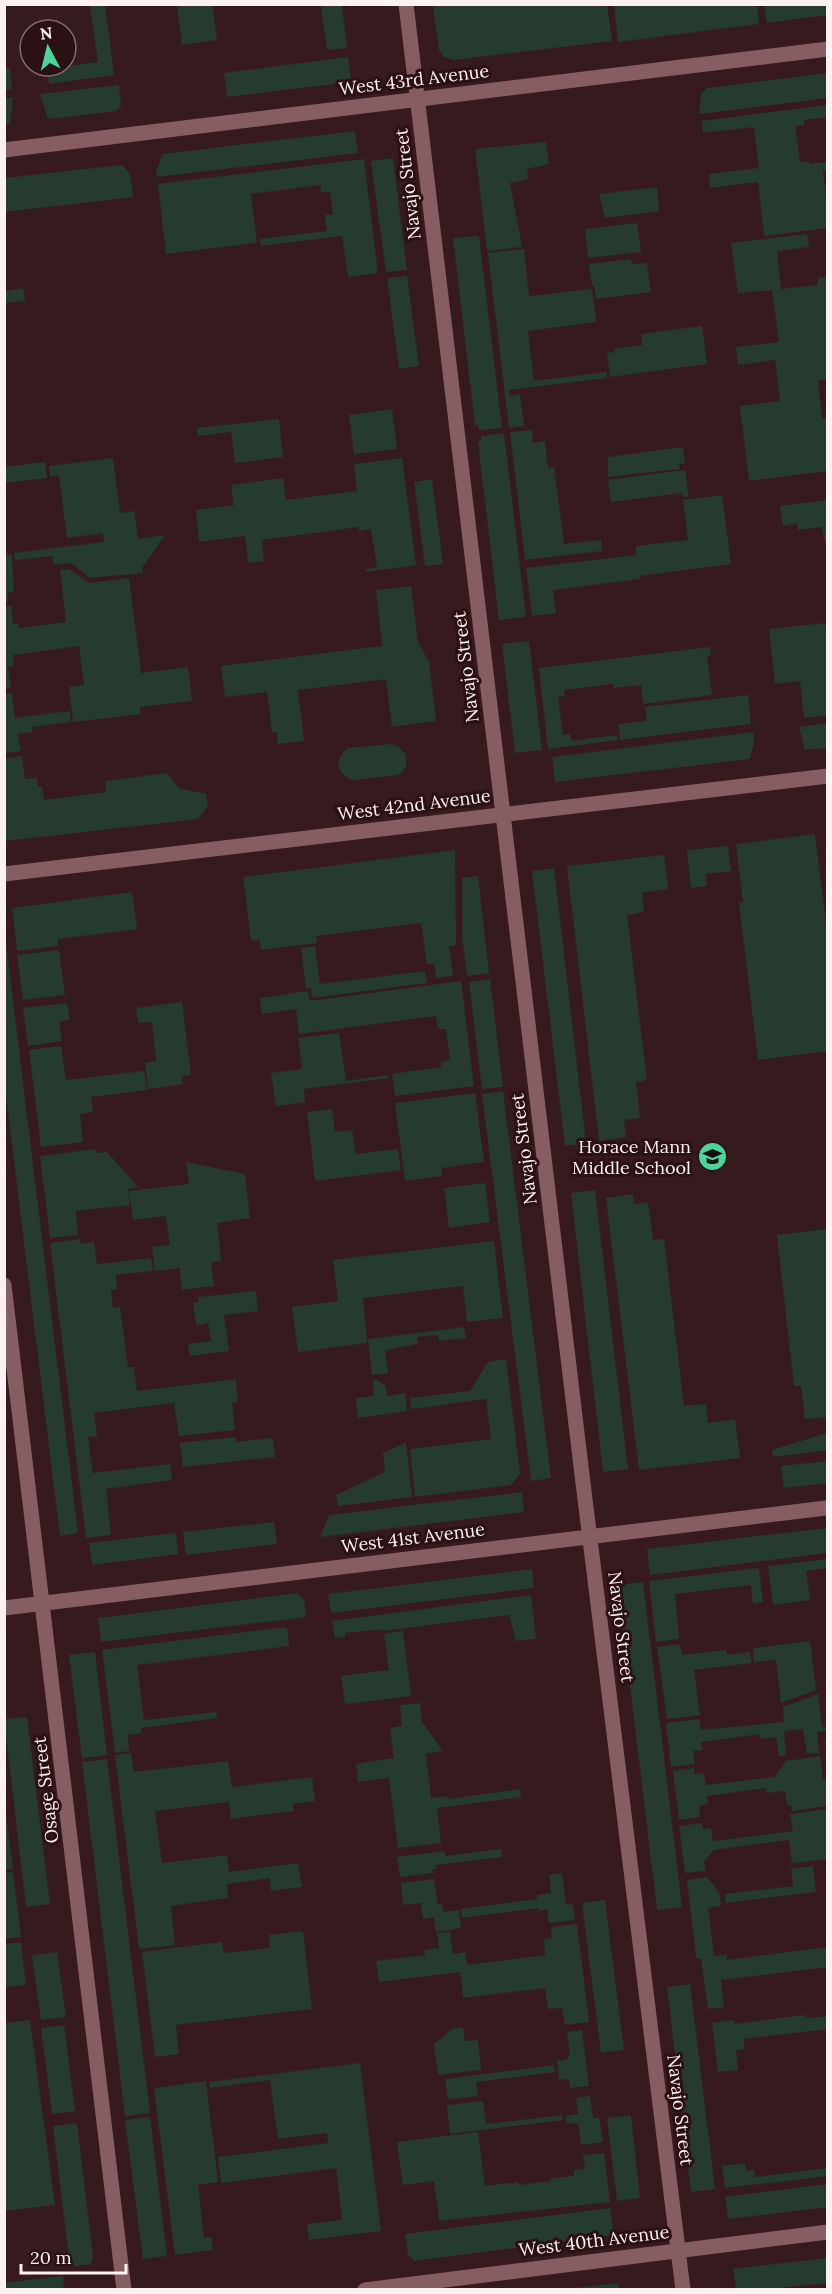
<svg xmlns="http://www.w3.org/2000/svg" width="832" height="2294" viewBox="0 0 832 2294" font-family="Lora,serif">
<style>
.green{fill:#253b30}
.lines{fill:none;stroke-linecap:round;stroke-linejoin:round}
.street{stroke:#865e61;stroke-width:15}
.labels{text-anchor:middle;stroke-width:6;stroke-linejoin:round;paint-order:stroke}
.street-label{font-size:18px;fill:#fdf1f1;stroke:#2b1014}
.poi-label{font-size:18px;fill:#fdf1f1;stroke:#2b1014;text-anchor:end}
</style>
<rect width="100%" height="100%" fill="#361a1d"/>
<path class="green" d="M90,5H105L114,75L49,84L47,69L98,62Z
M177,5H212L217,40L182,45Z
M321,5H342L347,48L327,50Z
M433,5H607L612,41L454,60L444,57L439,50Z
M614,5H757L759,24L618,42Z
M764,5H827V15L767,23Z
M348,57L351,82L227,97L224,73Z
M5,68H10L12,89L5,90Z
M827,73V98L699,114L701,94L707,88Z
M119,85L121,106L116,111L48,119L40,94Z
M13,97L10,124H5V99Z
M827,105V117L804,120L805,125L795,126L800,162H809L810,164L827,162V170L823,171L827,205V228L764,236L758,182L710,188L709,174L759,168L754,127L703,133L702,121Z
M355,131L358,153L157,177L156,171L163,154Z
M546,142L549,164L527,169L529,179L510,183L522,247L487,251L475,149Z
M393,158L407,270L386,272L371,161Z
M364,159L378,273L348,277L342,236L261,246L260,239L327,231L325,215L333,214L330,192H321L320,185L251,194L257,243L166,254L158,184Z
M122,165L130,174L133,197L5,212V178Z
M657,187L659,211L605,218L599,194Z
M637,223L641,252L588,258L585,229Z
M807,234L809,247L777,251L781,289L818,285V278L827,277V379L818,381L822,418H827V471L749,481L740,406L780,401L775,360L738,365L736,347L779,342L772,290L738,293L731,243Z
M479,236L502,428L479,430L478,425H475L453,238Z
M524,249L529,296L592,289L596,322L528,331L534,381L607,372V378L509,390L510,396L520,394L524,426L509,428L488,253Z
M631,259L632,264L647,263L651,292L596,299L594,286H592L589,264Z
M407,276L419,366L399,369L387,278Z
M23,288L25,301L5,303V291Z
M702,326L707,364L610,377L607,353L614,352V349L642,345L641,334Z
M392,409L397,449L354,454L349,415Z
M279,419L283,457L235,463L231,432L198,436L197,428Z
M532,430L533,443L545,441L548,468L554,467L564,544L601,540L602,551L525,560L510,432Z
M504,433L526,617L499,620L478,442L481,441V436Z
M683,447L685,463L679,464L680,469L608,477V457Z
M113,458L120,513L134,511L138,539L165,535L142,568L143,573L90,578L71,563L54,565L52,556L15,560L14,553L104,542L103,533L67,538L59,476L50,477L49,466Z
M402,458L416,565L366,572V569L377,567L371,529L359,531V527L262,540L264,561L248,563L245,536L199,542L196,510L234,505L231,485L283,478L286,500L357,491L354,464Z
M45,462L47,478L5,483V467Z
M685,470L689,497H683L682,493L611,502L608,480Z
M432,479L443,564L425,566L414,482Z
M722,495L731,564L640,576V579L553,590L556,613L532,616L526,568L636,555V546L688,540L683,500Z
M827,500V543H825L822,527L798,530L797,523L783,526L780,506Z
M12,554L14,592L8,593V601H5V555Z
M69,569L89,583L129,578L141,673L188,667L192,701L140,707L141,714L73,722L69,687L84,685L79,646L13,655L14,666L8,667L11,688L5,689V606L11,605L13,624H18L19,628L66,622L60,570Z
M411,586L418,642L429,662L436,721L392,727L386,679L298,690L304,741L278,744L277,732L272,733L267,692L225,697L221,666L382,646L376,590Z
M825,623L828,644L827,715L804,718L800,681L775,684L769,629Z
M529,641L542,750L515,753L502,644Z
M710,647L711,655L707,656L712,695L643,704L641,685L614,688L613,684L564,690L565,696L558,697L563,735L570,734L571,741L617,735L618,740L548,749L539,668Z
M12,693L15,718L70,711L71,722L32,727V732L18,734L21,751L5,753V694Z
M748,695L751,724L620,740L618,724L647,721L645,707Z
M827,723V748L805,750L799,727Z
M753,732L754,742L750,759L555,782L552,757Z
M391,744L399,747L406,755V766L399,775L353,780C336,776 334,757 348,748Z
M22,756L25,779L37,778L38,787L42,786L44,800L106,792L105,781L167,773L179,788L206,794L208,806L198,819L5,841V758Z
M815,834L828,939L827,1051L758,1060L739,903L743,902L736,844Z
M728,846L731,871L706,874L707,886L691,888L687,850Z
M455,850L456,945L449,946L453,976L436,978L434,963L427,964L421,923L316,936L317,943L261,950L260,940L251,941L243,877Z
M664,855L668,889L642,893L644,912L627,915L647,1080L636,1082L640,1118L624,1120L626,1137L599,1141L567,866Z
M554,868L586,1143L565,1146L532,871Z
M478,876L489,973L467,976L462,936V878Z
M132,892L137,929L58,939V946L17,951L12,908Z
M5,935L78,1533L60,1536L5,1088Z
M315,946L320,984L425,971L427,983L312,998L311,988L306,989L301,948Z
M59,950L65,995L23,1000L17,955Z
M490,979L503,1087L482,1089L469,982Z
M461,981L474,1086L395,1096L392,1074L441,1067V1062L450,1060L446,1029H438L436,1016L299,1034L296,1009L262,1014L260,998L308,991L310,1001Z
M182,1002L191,1075L182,1076L183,1084L148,1089L145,1063L156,1061L152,1022L138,1023L136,1008Z
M66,1003L68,1006L70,1020L59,1022L62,1041L28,1046L23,1008Z
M339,1033L346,1081L388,1075L389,1078L304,1089L305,1102L276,1106L271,1073L302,1069L298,1038Z
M61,1046L66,1080L144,1071L147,1090L91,1097L93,1112L80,1114L83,1142L41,1147L29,1050Z
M503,1091L551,1478L531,1481L482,1094Z
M475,1093L484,1162L442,1168V1176L405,1181L395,1103Z
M332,1109L335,1132L352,1130L356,1154L398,1149L401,1170L315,1181L307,1112Z
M96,1149L97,1153L107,1152L138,1187L128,1189L130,1205L76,1211L78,1235L50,1238L40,1156Z
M186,1162L245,1174L250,1218L217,1223L221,1261L211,1262L214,1286L182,1290L180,1268L155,1271L152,1247L170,1245L166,1216L133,1220L129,1191L189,1184Z
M485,1183L490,1222L449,1228L444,1188Z
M595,1190L628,1469L603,1472L571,1193Z
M633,1194L634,1204L648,1202L653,1240L664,1239L684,1406L706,1404L708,1423L735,1419L740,1458L639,1470L606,1198Z
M827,1229V1417L805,1419L801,1386H794L777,1235Z
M80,1239L81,1244L94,1242L97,1264L151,1258L153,1271L116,1275L117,1289L111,1290L113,1308L120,1307L128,1367H134L137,1391L236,1379L238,1402L232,1403L235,1430L179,1436L174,1403L94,1413L97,1436L88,1437L93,1473L170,1464L172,1480L106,1489L111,1535L86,1538L50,1243Z
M494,1241L503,1318L467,1322L463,1286L363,1298L367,1343L298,1352L292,1307L338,1301L333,1260Z
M256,1291L258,1311L224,1315L229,1351L190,1356L188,1344L211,1341L208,1323L196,1325L193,1303L199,1302L198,1297Z
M464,1327L466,1338L439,1341L438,1335L417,1337L418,1344L385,1350L388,1373L372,1375L368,1339Z
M506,1359L520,1474L511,1485L415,1497L410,1449L491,1439L486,1399L411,1409L410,1398L470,1391L488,1362Z
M373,1380H377L386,1386L387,1396L405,1393L407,1411L358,1418L356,1398L374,1396Z
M827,1433V1450L773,1457L772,1450Z
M235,1437L236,1442L273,1438L275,1457L183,1467L180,1443Z
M406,1442L412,1497L338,1506L336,1495L385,1472L383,1453Z
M827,1461V1483L784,1488L781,1466Z
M522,1492L524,1512L320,1537L329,1515Z
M274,1522L277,1544L186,1555L183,1532Z
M827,1528V1553L650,1575L647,1549Z
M176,1533L178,1554L92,1565L89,1543Z
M827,1559V1568L806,1571L810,1600L773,1605L768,1566Z
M759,1568L763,1602L753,1604L751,1585L675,1594L679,1639L656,1642L649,1581Z
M532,1569L534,1588L331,1613L328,1594Z
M643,1582L682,1907L657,1910L618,1585Z
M297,1593L304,1599L306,1617L101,1642L98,1618Z
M531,1595L536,1639L516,1641L509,1615L383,1631V1629L345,1633V1637L335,1638L332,1621Z
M287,1627L289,1646L137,1665L144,1720L216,1712L217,1718L141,1728L142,1733L128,1735L129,1751L115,1753L102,1650Z
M403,1631L411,1696L345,1704L341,1676L389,1670L384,1634Z
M810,1641L816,1690L781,1703L776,1660L754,1662L753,1648Z
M680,1644L682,1655L726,1650L727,1655L750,1652L752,1663L694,1670L700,1715L667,1719L657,1647Z
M95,1652L107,1755L82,1758L69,1655Z
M818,1694L822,1727H828L827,1730L817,1732L819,1753L807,1754L803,1729L784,1731L786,1755L779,1756L776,1737L761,1739L760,1734L701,1742L702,1750L693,1751L695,1764L671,1767L666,1723L699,1719L701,1730L784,1722L783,1707Z
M420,1703L422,1722L443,1751L426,1754L431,1798L448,1796L449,1799L520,1789L521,1797L437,1808L441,1843L398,1848L389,1778L358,1782L356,1764L394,1758L390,1728L402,1726L400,1705Z
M27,1717L50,1904L26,1907L4,1719Z
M131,1753L134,1772L228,1761L232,1787L312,1777L315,1801L293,1804L294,1811L231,1819L229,1802L155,1811L162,1863L227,1855L229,1872L298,1863L302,1887L271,1891L270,1878L227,1884L228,1898L171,1906L175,1945L139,1949L115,1755Z
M820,1756L823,1780L827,1779V1806L792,1811L791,1805H787L785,1791L767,1793L766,1788L707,1796L708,1804L699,1806L700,1817L679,1820L673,1771L694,1768L695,1774L704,1773L706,1785L775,1777L786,1761Z
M107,1759L150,2113L125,2116L82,1762Z
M4,1799L13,1869L5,1870H4Z
M827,1809V1859L792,1863L789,1840L714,1850L704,1861L706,1871L685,1873L679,1826L702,1823L703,1829L711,1828L713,1841L793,1831L790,1814Z
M501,1849L502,1857L436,1865V1869L432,1870L433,1873L400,1877L397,1857L445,1851L446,1856Z
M813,1866L816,1892L726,1903L725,1894L793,1886L791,1869Z
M13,1872L21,1937L5,1939V1873Z
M562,1873L566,1905L573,1904L575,1920L549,1923L547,1909L539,1911L538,1908L462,1918L461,1909L537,1899V1895L551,1893L549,1875Z
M707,1877L719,1892L721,1906L708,1908L714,1956L726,1955L727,1960L827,1947V1969V1967L721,1980L724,2007L708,2009L701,1958H696L687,1880Z
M434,1879L438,1905L442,1904L443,1912L459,1910L461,1928L436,1932L434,1917L423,1919L421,1903L403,1905L401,1883Z
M605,1900L624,2050L601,2053L582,1903Z
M577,1924L589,2022L565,2025L562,2008L548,2009L545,1988L463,1998L460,1972L379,1982L376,1961L425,1955L424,1950L439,1948L437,1933L450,1932L453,1954L465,1952L467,1965L545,1955L544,1939L552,1938L551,1927Z
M303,1931L312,2009L176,2025L179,2054L155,2057L142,1952L222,1942L224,1953L270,1948L269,1935Z
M21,1942L26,1985L5,1987V1944Z
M57,1952L66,2017L41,2020L32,1955Z
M690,1984L715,2189L691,2192L667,1987Z
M803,2015L808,2018L827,2016V2029L744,2039V2049L736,2050L738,2070L718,2072L712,2023L734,2020L735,2024Z
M30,2020L55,2205L5,2211V2023Z
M64,2025L75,2111L52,2114L41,2028Z
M463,2027L465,2041L478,2040L481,2070L438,2075L434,2044L452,2029Z
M582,2030L589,2086L570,2088L569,2079L559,2080L557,2061L566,2060L570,2054L567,2032Z
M360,2063L381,2231L309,2240L307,2224L342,2220L336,2168L221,2183L218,2157L328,2143L327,2133L278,2139L270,2080L210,2088L209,2082Z
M554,2065L555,2072L476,2082L478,2096L448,2099L445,2079Z
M206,2081L218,2182L198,2185L204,2238L211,2237L213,2250L175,2255L154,2088Z
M590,2096L593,2118H599L603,2142L581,2145L578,2123L567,2124L566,2116L578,2114L576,2098Z
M483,2101L486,2124L562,2115L563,2120L450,2134L447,2105Z
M631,2115L640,2198L617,2201L607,2118Z
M150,2117L167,2256L143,2259L125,2120Z
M77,2123L93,2257L91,2264L70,2267L53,2126Z
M478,2132L485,2186L518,2182L519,2185L551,2181V2178L574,2176V2170L585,2169L583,2155L604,2153L610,2202L439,2221L434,2181L403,2185L397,2142Z
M745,2163L746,2171L754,2170L755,2177L827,2168V2176L725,2188L722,2166Z
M827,2184V2207L728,2219L725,2197Z
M610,2208L614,2235L414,2261L408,2254L405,2234Z
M827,2258V2283L770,2289H736L733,2269Z
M63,2276L64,2289H5V2283Z
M618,2283L619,2289H566Z"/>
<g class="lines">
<path class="street" d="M406,4L583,1483L683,2290
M4,150L828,49
M4,874L828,776
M4,1285L124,2290
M4,1608L826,1508
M365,2290L828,2232"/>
</g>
<defs>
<symbol id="school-disc" viewBox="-11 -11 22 22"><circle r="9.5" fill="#4bd49b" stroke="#2b1014"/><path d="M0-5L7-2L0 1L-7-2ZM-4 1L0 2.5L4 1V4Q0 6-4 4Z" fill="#111"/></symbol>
</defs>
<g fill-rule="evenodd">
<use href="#school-disc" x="696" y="1140" width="33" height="33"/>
</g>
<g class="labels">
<g class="street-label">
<text transform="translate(414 80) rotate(-7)" y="6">West 43rd Avenue</text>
<text transform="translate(408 184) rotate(-97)" y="6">Navajo Street</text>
<text transform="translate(466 667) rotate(-97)" y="6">Navajo Street</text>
<text transform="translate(414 805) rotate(-7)" y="6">West 42nd Avenue</text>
<text transform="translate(524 1149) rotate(-97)" y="6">Navajo Street</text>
<text transform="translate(413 1538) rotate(-7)" y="6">West 41st Avenue</text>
<text transform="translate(621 1627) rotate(83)" y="6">Navajo Street</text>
<text transform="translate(46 1790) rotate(-97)" y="6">Osage Street</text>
<text transform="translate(680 2110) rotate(83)" y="6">Navajo Street</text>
<text transform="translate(594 2241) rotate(-7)" y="6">West 40th Avenue</text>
</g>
<g class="poi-label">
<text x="691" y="1153">Horace Mann<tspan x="691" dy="21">Middle School</tspan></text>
</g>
</g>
<rect width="832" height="2294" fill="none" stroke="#fdf1f1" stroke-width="12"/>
<g transform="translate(48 48) rotate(353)"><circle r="28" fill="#2b1014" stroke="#7f6a6c" stroke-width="1.5"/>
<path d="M0-4.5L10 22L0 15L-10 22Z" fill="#4bd49b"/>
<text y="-9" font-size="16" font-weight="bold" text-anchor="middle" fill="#fdf1f1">N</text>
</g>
<path d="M21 2264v9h105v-9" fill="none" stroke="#fdf1f1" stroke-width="3"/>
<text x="30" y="2264" font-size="18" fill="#fdf1f1" stroke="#2b1014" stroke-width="4.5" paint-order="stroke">20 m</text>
</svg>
